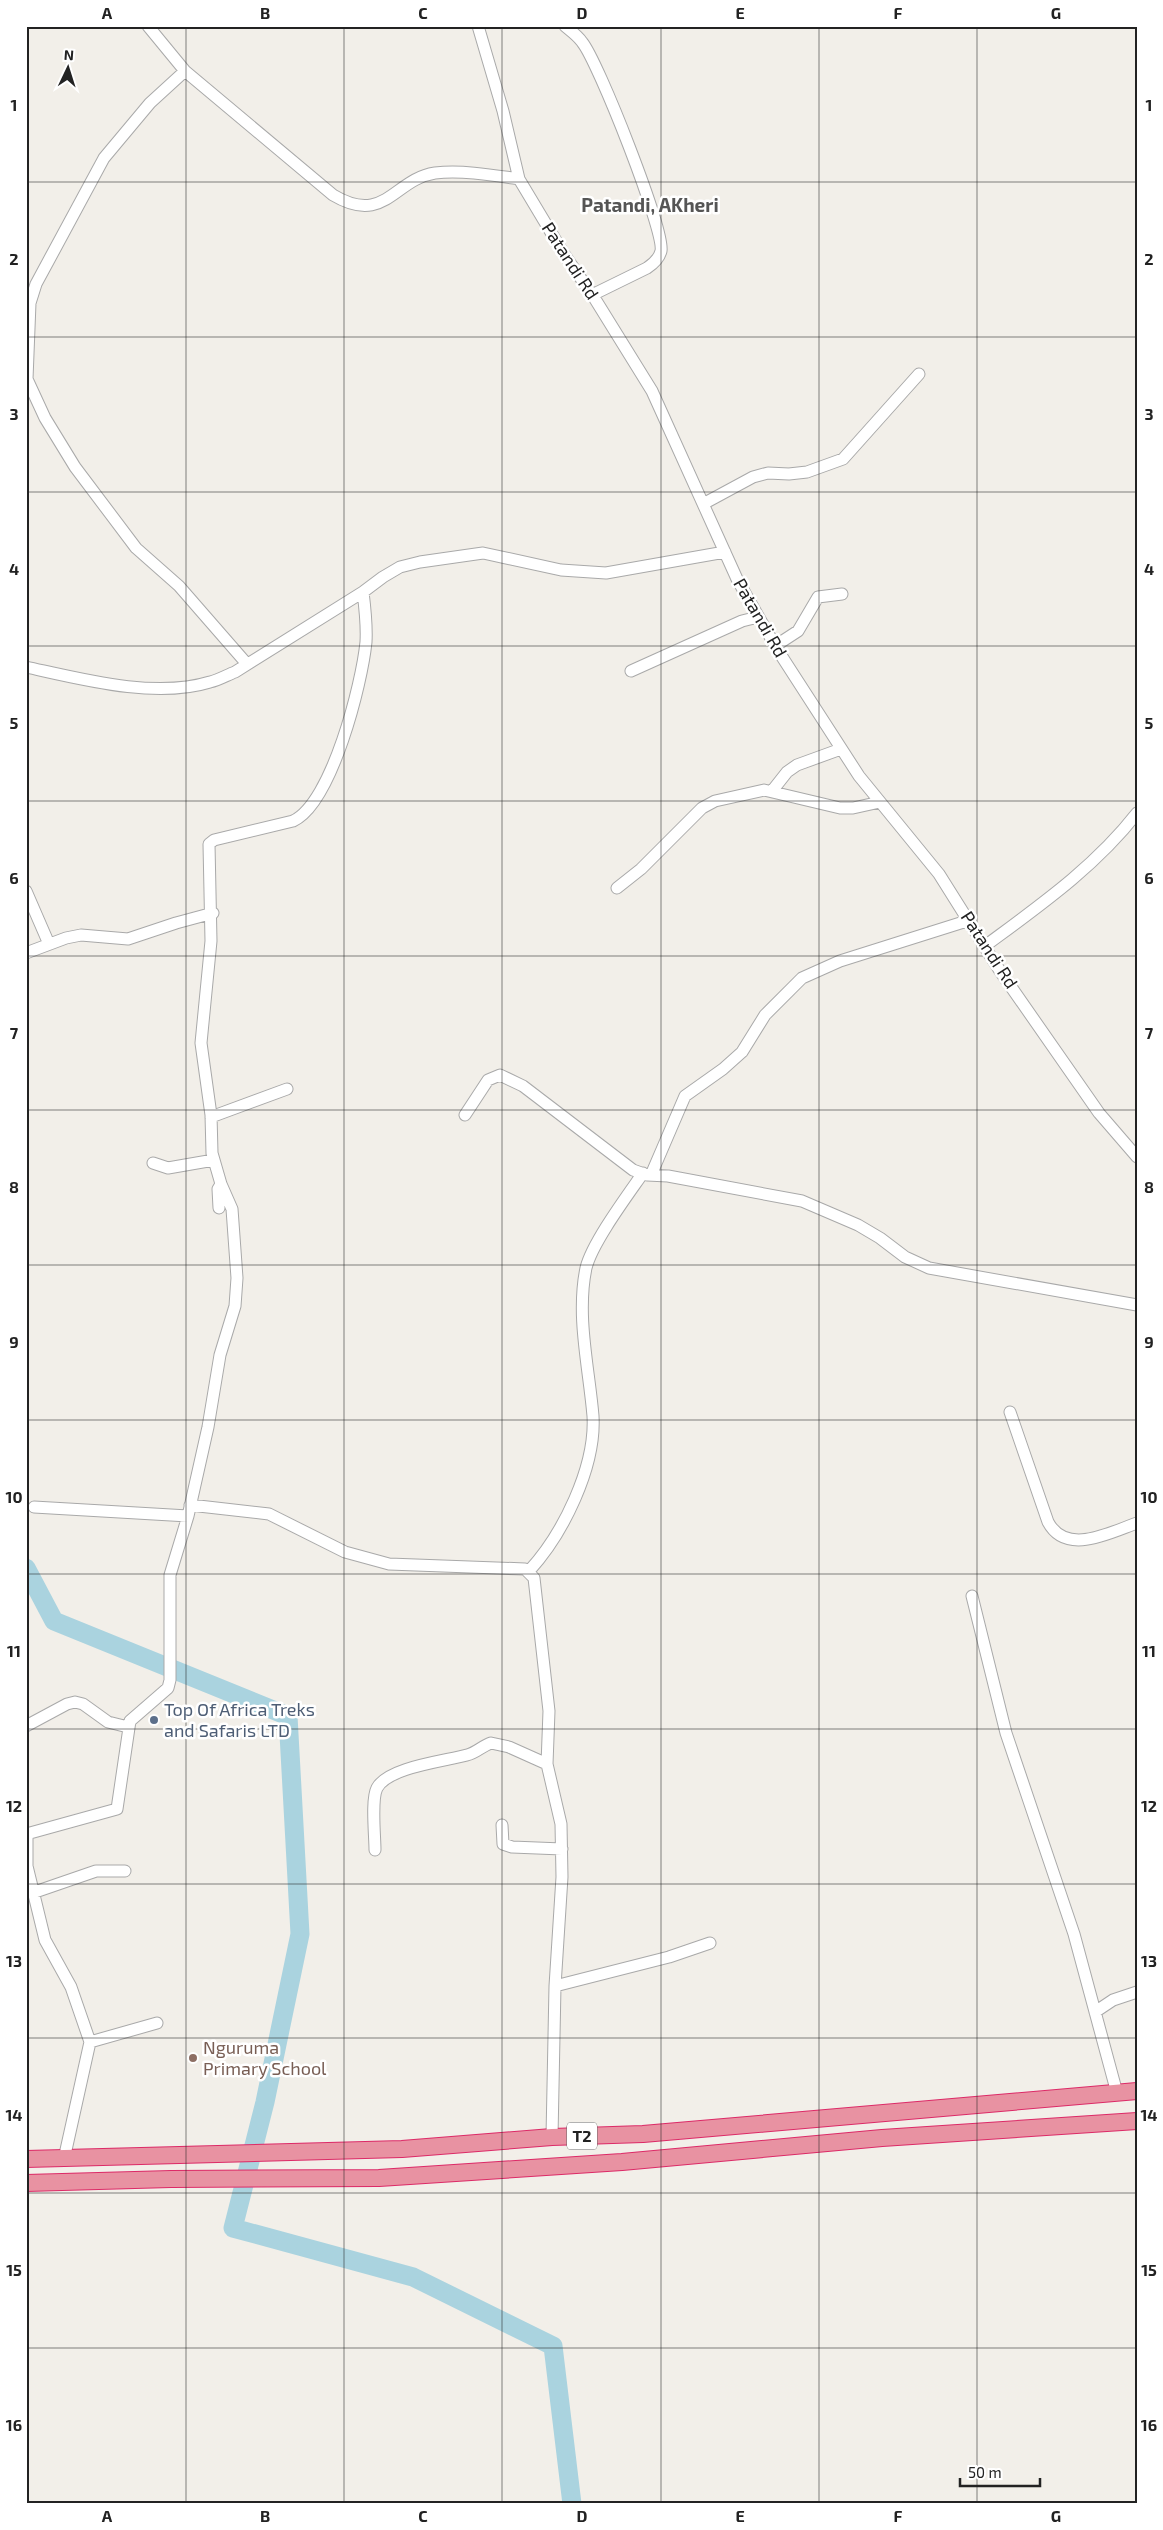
<svg xmlns="http://www.w3.org/2000/svg" width="1163" height="2530" viewBox="0 0 1163 2530" font-family="'Exo 2',sans-serif">
<style>
.lines{fill:none;stroke-linecap:round;stroke-linejoin:round}
.river{stroke:#aad3df;stroke-width:19}
.minor-casing{stroke:#a9a9a9;stroke-width:13}
.highway-casing{stroke:#dc2a67;stroke-width:18}
.minor{stroke:#fff;stroke-width:11}
.highway{stroke:#e892a2;stroke-width:16}
.grid{fill:none;stroke:#222;stroke-width:1;stroke-opacity:0.55}
.service-dot{fill:#5c6f8a;stroke:#fff;stroke-width:2}
.education-dot{fill:#8d6e63;stroke:#fff;stroke-width:2}
.labels{text-anchor:middle;stroke-width:5;stroke-linejoin:round;paint-order:stroke}
.shield{fill:#fff;stroke:#646464;stroke-width:1}
.shield-label{font-size:16px;font-weight:bold;fill:#222}
.street-label{font-size:18px;fill:#222;stroke:#fff}
.service-label{font-size:18px;fill:#4e5e75;stroke:#fff;text-anchor:start}
.education-label{font-size:18px;fill:#785e54;stroke:#fff;text-anchor:start}
.neighbourhood-label{font-size:19px;font-weight:bold;fill:#555;stroke:#fff}
.neatline{fill:none;stroke:#222;stroke-width:2}
.grid-label{font-size:16px;text-anchor:middle;font-weight:bold;fill:#222}
</style>
<rect width="100%" height="100%" fill="#f2efe9"/>
<g class="lines">
<path class="river" d="M26,1568L54,1621L288,1716L300,1934L265,2102L233,2228L413,2277L553,2346L572,2504"/>
<defs>
<path id="minor" d="M148,26L185,71L333,195C385,226 394,179 435,173C462,170 492,175 519,179
M478,26L503,111L519,179L564,254L595,299L652,391L737,579L777,649L859,776L939,874L1000,971L1099,1113L1137,1157
M565,26C571,31 578,36 582,42C598,61 665,231 661,251C659,259 653,264 647,268L592,295
M185,71L150,103L104,158L36,284L30,303L27,379L45,418L75,467L136,548L179,586L247,664
M703,504L753,477L768,473L789,474L807,472L843,459L919,374
M775,646L798,631L818,597L842,594
M26,667C81,679 155,699 210,682C219,680 227,675 235,672L363,592L383,577L400,567L420,562L483,553L561,570L606,573L725,552
M631,671L742,621L758,617
M772,791L787,772L797,765L841,749
M617,888L641,869L702,808L715,801L764,790L840,808H853L880,802
M26,891L49,944
M985,946C1039,906 1095,867 1137,813
M26,953L66,938L81,935L128,939L176,923L213,913
M465,1115L488,1080L500,1075L523,1086L633,1170L647,1175L668,1176L802,1201L858,1225L880,1238L905,1257L929,1268L1137,1305
M211,1117L287,1089
M153,1163L168,1168L214,1160
M651,1175L685,1096L723,1069L742,1052L765,1015L802,978L840,961L970,920
M219,1208L218,1189L221,1184
M1010,1412L1048,1522C1066,1556 1109,1533 1137,1523
M190,1505L269,1514L345,1552L389,1564L525,1569L534,1578L549,1711L547,1764L561,1824L562,1877L555,1986L552,2137
M34,1507L188,1516
M529,1571C563,1534 596,1467 593,1416C589,1368 576,1316 586,1268C592,1243 627,1196 643,1173
M972,1596L1006,1733L1074,1934L1117,2093
M26,1726L67,1704L75,1702L83,1704L108,1722L128,1727
M502,1825L503,1844L512,1847L562,1849
M375,1850C375,1836 371,1799 377,1788C388,1767 446,1761 467,1755C476,1753 482,1746 491,1743L509,1747L547,1764
M35,1892L96,1871H125
M555,1986L669,1957L710,1943
M1095,2012L1113,2000L1137,1992
M90,2042L157,2023
M64,2159L90,2042L71,1987L45,1940L27,1866V1836L30,1833L117,1809L130,1721L168,1688L170,1680V1575L188,1516L208,1427L220,1355L235,1306L237,1278L232,1209L221,1184L212,1153L211,1115L201,1043L211,941L209,844L214,840L293,821C332,803 362,683 366,642C367,625 365,608 363,592"/>
<path id="highway" d="M26,2159L402,2149L552,2137L643,2134L1137,2091
M26,2183L171,2179L379,2178L622,2162L882,2138L1137,2121"/>
</defs>
<use href="#minor" class="minor-casing"/>
<use href="#highway" class="highway-casing"/>
<use href="#minor" class="minor"/>
<use href="#highway" class="highway"/>
</g>
<path class="grid" d="M186,26V2504M344,26V2504M502,26V2504M661,26V2504M819,26V2504M977,26V2504M26,182H1137M26,337H1137M26,492H1137M26,646H1137M26,801H1137M26,956H1137M26,1110H1137M26,1265H1137M26,1420H1137M26,1574H1137M26,1729H1137M26,1884H1137M26,2038H1137M26,2193H1137M26,2348H1137"/>
<circle class="service-dot" cx="154" cy="1720" r="5"/>
<circle class="education-dot" cx="193" cy="2058" r="5"/>
<g class="labels">
<rect class="shield" x="567" y="2122.5" width="30" height="27" rx="4"/>
<g class="shield-label">
<text x="582" y="2142">T2</text>
</g>
<g class="street-label">
<text transform="translate(570 261) rotate(57)" y="6">Patandi Rd</text>
<text transform="translate(760 618) rotate(60)" y="6">Patandi Rd</text>
<text transform="translate(989 950) rotate(57)" y="6">Patandi Rd</text>
</g>
<g class="service-label">
<text x="164" y="1716">Top Of Africa Treks<tspan x="164" dy="21">and Safaris LTD</tspan></text>
</g>
<g class="education-label">
<text x="203" y="2054">Nguruma<tspan x="203" dy="21">Primary School</tspan></text>
</g>
<g class="neighbourhood-label">
<text x="650" y="212">Patandi, AKheri</text>
</g>
</g>
<rect width="1163" height="2530" fill="none" stroke="#ffffff" stroke-width="55"/>
<g transform="translate(68 68) rotate(4)" stroke="#ffffff" stroke-width="4" paint-order="stroke">
<path d="M0-4L9 19L0 12L-9 19Z" fill="#222222"/>
<text y="-8" font-size="14" font-weight="bold" text-anchor="middle" fill="#222222">N</text>
</g>
<path d="M960 2478v8h80v-8" fill="none" stroke="#222222" stroke-width="2.5"/>
<text x="968" y="2478" font-size="15" fill="#222222" stroke="#ffffff" stroke-width="4" paint-order="stroke">50 m</text>
<rect x="28" y="28" width="1108" height="2474" class="neatline"/>
<g class="grid-label">
<text x="107" y="19">A</text>
<text x="265" y="19">B</text>
<text x="423" y="19">C</text>
<text x="582" y="19">D</text>
<text x="740" y="19">E</text>
<text x="898" y="19">F</text>
<text x="1056" y="19">G</text>
<text x="14" y="111">1</text>
<text x="1149" y="111">1</text>
<text x="14" y="265">2</text>
<text x="1149" y="265">2</text>
<text x="14" y="420">3</text>
<text x="1149" y="420">3</text>
<text x="14" y="575">4</text>
<text x="1149" y="575">4</text>
<text x="14" y="729">5</text>
<text x="1149" y="729">5</text>
<text x="14" y="884">6</text>
<text x="1149" y="884">6</text>
<text x="14" y="1039">7</text>
<text x="1149" y="1039">7</text>
<text x="14" y="1193">8</text>
<text x="1149" y="1193">8</text>
<text x="14" y="1348">9</text>
<text x="1149" y="1348">9</text>
<text x="14" y="1503">10</text>
<text x="1149" y="1503">10</text>
<text x="14" y="1657">11</text>
<text x="1149" y="1657">11</text>
<text x="14" y="1812">12</text>
<text x="1149" y="1812">12</text>
<text x="14" y="1967">13</text>
<text x="1149" y="1967">13</text>
<text x="14" y="2121">14</text>
<text x="1149" y="2121">14</text>
<text x="14" y="2276">15</text>
<text x="1149" y="2276">15</text>
<text x="14" y="2431">16</text>
<text x="1149" y="2431">16</text>
<text x="107" y="2522">A</text>
<text x="265" y="2522">B</text>
<text x="423" y="2522">C</text>
<text x="582" y="2522">D</text>
<text x="740" y="2522">E</text>
<text x="898" y="2522">F</text>
<text x="1056" y="2522">G</text>
</g>
</svg>
